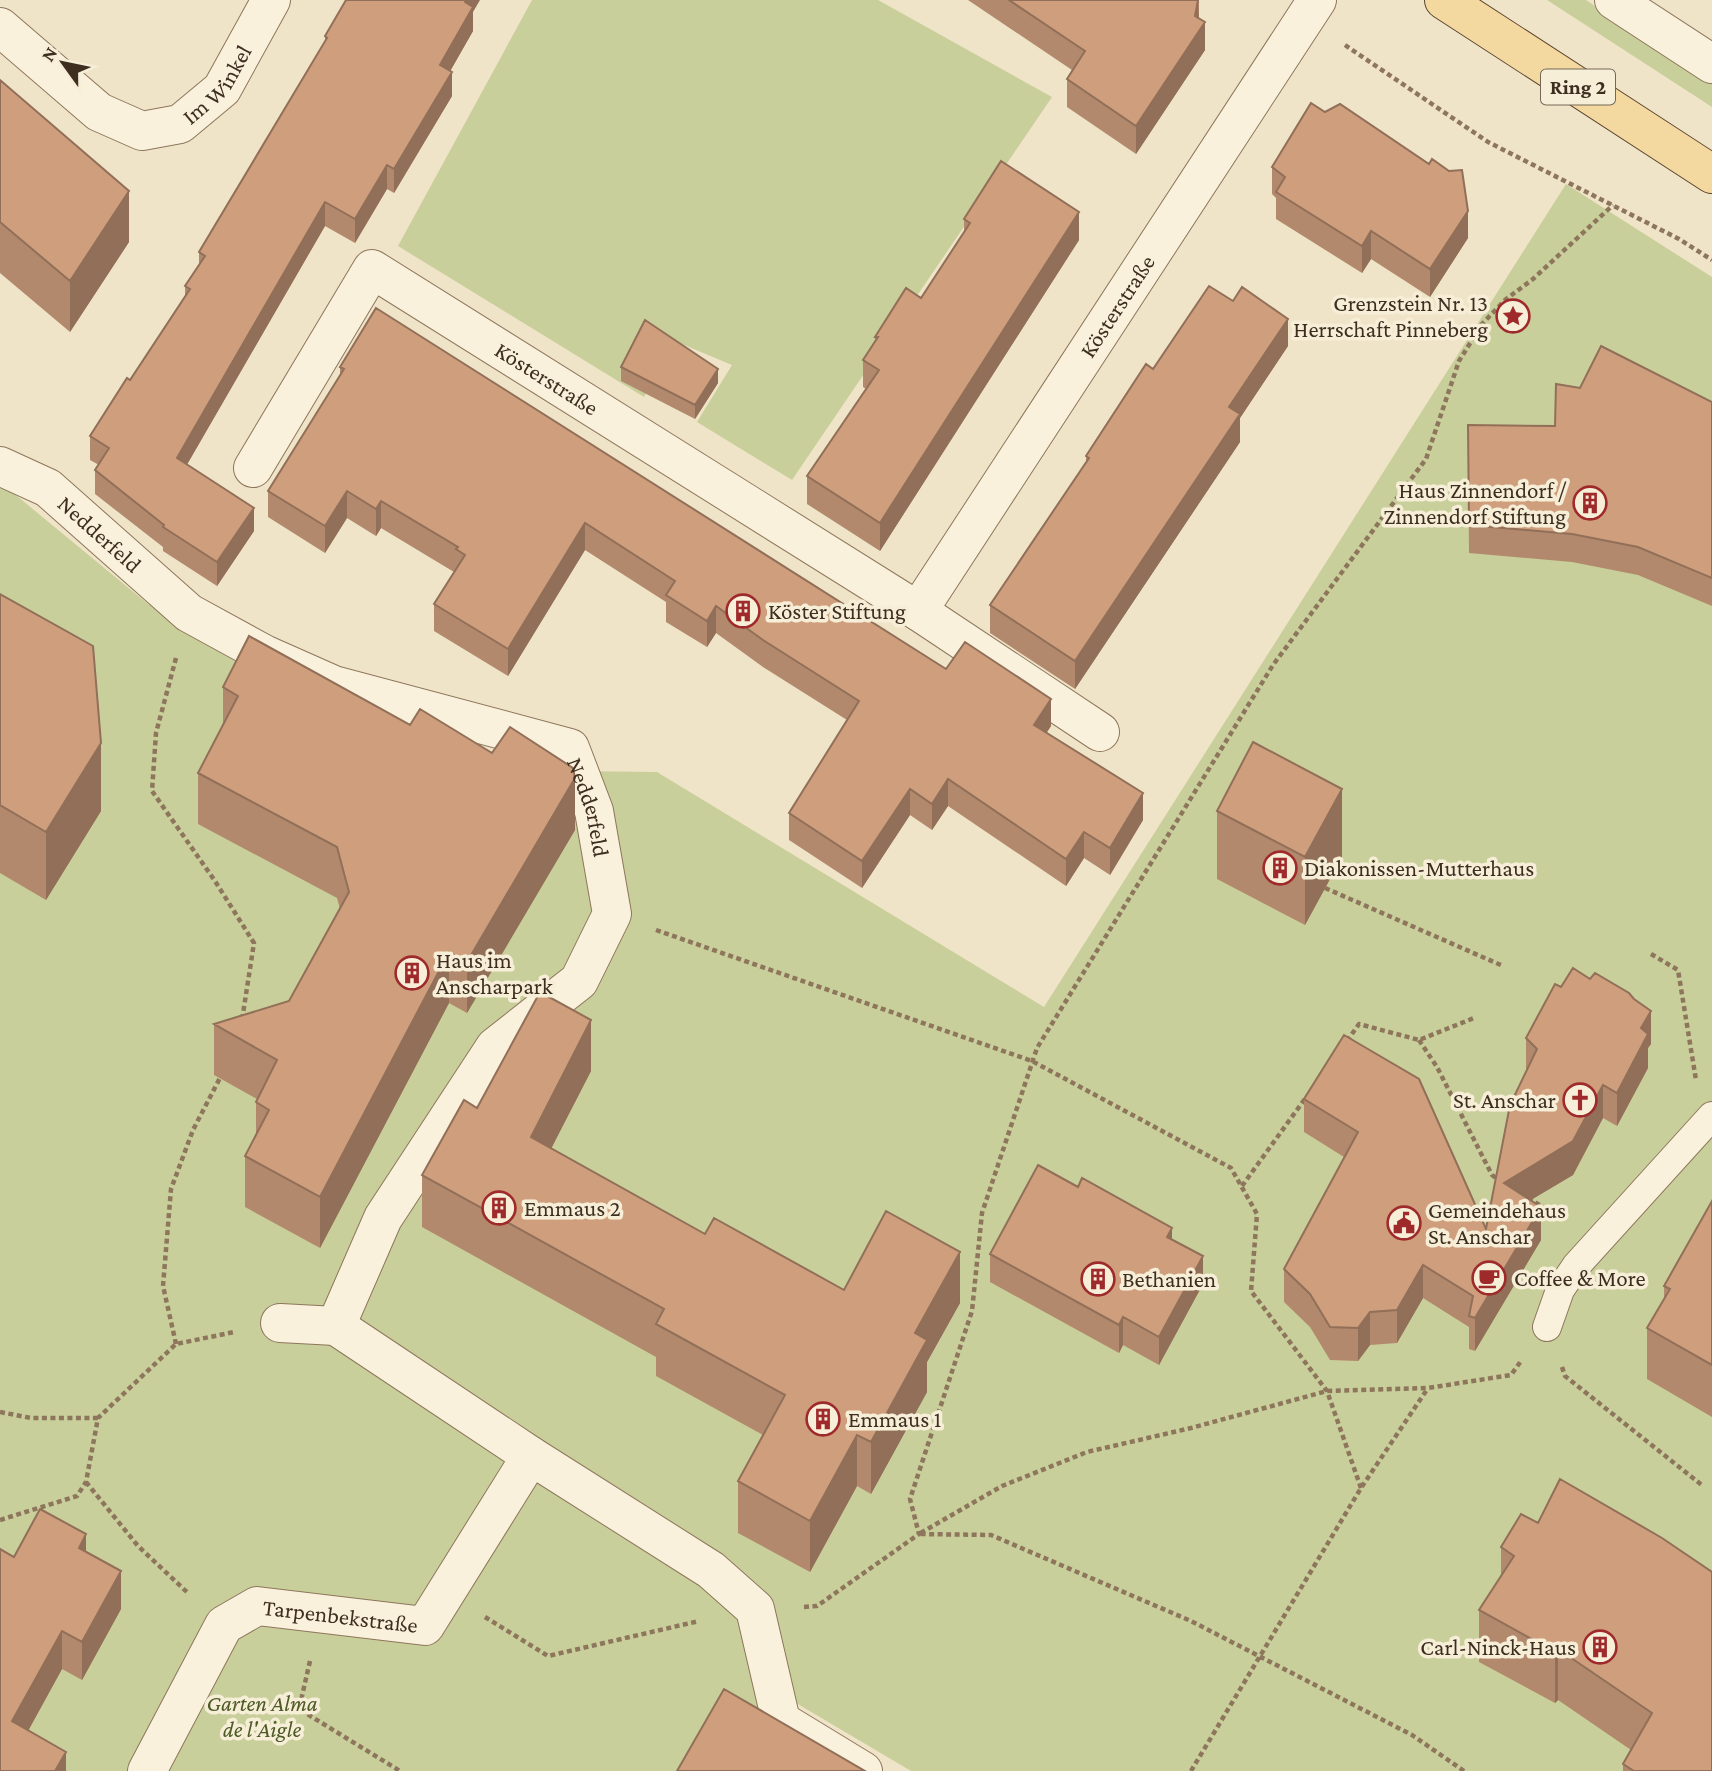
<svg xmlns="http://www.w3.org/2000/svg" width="1712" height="1771" viewBox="0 0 1712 1771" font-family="'Crimson Pro',serif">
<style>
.green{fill:#c9cf9b}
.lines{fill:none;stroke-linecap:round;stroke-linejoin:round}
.service-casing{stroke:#8d765c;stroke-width:30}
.minor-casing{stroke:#8d765c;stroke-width:40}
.primary-casing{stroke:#5b4430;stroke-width:40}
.path{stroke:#8d765c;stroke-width:4.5;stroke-dasharray:5 3.5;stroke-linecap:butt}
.service{stroke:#faf1dc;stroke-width:28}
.minor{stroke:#faf1dc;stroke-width:38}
.primary{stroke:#f3d9a0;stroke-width:38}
.wall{fill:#b2896c}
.shaded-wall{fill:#916f58}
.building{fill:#cf9f7d;stroke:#916f58;stroke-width:2}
.labels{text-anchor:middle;stroke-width:7;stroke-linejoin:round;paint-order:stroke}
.shield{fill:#f7eed8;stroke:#756857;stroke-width:2}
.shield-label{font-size:21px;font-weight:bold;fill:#3d2e20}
.street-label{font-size:23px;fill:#3d2e20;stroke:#f7eed8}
.poi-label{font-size:23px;fill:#3d2e20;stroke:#f7eed8;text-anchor:start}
.park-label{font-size:23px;font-style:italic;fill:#4d5a26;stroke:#f7eed8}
</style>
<rect width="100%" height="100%" fill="#f0e4c8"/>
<path class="green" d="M532,0H878L1052,97L792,480L697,422L732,365L677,342L644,397L398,246Z
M1547,0H1586L1712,83V107Z
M1566,184L1712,277V1771H911L796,1703L688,1771H0V482L148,604L272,682L484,770L657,772L1044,1007Z"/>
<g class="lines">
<defs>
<path id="service" d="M1547,1327L1560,1290L1576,1266L1712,1116"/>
<g id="minor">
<path d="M1614,0L1712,64"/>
<path id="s1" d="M0,27L99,112L142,131L180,124L222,89L271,0"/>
<path id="s2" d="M0,466L48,488L189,613L264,654L334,685L570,748L594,811L612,914L579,981L495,1047L383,1218L336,1326"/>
<path id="s3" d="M253,468L372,269L918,611L1100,732"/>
<path id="s4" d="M918,611L1317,0"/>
<path d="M280,1323L336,1326"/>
<path d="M336,1326L531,1456L711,1570L755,1609L781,1721L863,1771"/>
<path id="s5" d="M147,1771L224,1625L257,1606L425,1626L531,1456"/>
</g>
<path id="primary" d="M1444,0L1712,174"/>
</defs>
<use href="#service" class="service-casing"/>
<use href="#minor" class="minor-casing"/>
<use href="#primary" class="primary-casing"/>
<path class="path" d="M1345,45L1488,142L1679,239L1712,260
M176,658L156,733L152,791L215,881L254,943L242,1020
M1325,888L1503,966
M656,930L1032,1061L1231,1168L1257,1214L1251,1291L1327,1391L1361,1488
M1651,954L1678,970L1696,1080
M1419,1040L1437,1067L1492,1175L1500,1181
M1347,1041L1359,1024L1419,1040L1474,1018
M1242,1186L1307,1096
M1528,1198L1563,1219
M176,1344L163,1286L171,1189L193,1130L222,1074
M1562,1367L1565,1376L1703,1486
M0,1412L31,1418H98
M86,1482L138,1546L189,1594
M0,1520L77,1496L86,1482L98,1418L176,1344L234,1332
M804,1607L817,1606L919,1534L910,1499L972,1311L982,1213L1037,1048L1273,665L1426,459L1459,361L1482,324L1505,300L1533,279L1613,205
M485,1617L548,1656L699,1621
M310,1661L299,1709L400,1771
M1191,1771L1361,1488L1428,1388
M1464,1771L1412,1735L1191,1621L991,1535L919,1534L1002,1486L1087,1452L1191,1428L1327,1391L1428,1388L1511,1375L1521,1361"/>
<use href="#service" class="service"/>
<use href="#minor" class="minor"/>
<use href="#primary" class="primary"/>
</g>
<path class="wall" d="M968,0H1199V18L1205,50L1136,154L1067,107V79L1072,70Z
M473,12V31L450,71L452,96L394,193L387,189L355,243L325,226L187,464L254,531L217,586L163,551V547L95,494V470L99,465L90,460V436L130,380L185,296V286L199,265V252L325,42V36Z
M0,80L129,242L70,332L0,273Z
M1272,167L1468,238L1430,297L1371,259L1362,273L1276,219V198L1272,194Z
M964,219L1079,240L880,551L807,504V476L866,389L863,387V360L875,342V337L921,298L964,232Z
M1288,346L1240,418V442L1075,689L990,633V605L1086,464V456L1153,369Z
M340,367L946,669L1051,726L1047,732L1143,820L1110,875L1084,858L1066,886L948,806L932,830L910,815L862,888L789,840V813L847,720L763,667L716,633L707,647L666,622V602L585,550L508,676L434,631V604L454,572L381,528L376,536L347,518L325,553L268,517V491L340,376Z
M621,367L718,383L695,419L621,381Z
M1580,388L1712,402V606L1638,575L1572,562L1469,553L1468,425L1555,426Z
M0,594L101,811L46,900L0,873Z
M223,687L575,830L467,1013L449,1003L320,1248L245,1207V1156L256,1136V1102L257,1099L214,1075V1024L289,1001L340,909L337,898L198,824V773L223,726Z
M1217,811L1342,857L1305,925L1217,879Z
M1344,1035L1486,1229L1526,1071V1038L1651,1044L1648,1048V1068L1617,1126L1603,1118L1573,1175L1531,1200L1541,1240L1475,1351L1469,1349V1327L1423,1298L1397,1343L1370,1345L1358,1361L1330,1360L1310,1327L1284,1302V1269L1344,1157L1304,1132V1099Z
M591,1071L551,1148L705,1234L844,1290L960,1303L927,1362V1392L871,1494L857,1486L810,1572L738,1533V1481L763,1435L656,1376V1357L422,1227V1175L477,1108Z
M1712,1201V1417L1647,1379V1328L1664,1299V1286Z
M1172,1239L1203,1284L1159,1365L1123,1345L1119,1353L990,1282V1254Z
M1521,1514L1712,1771H1623V1764L1631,1750L1558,1700L1555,1703L1479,1662V1610L1501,1576V1547Z
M86,1552L121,1609L82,1680L62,1669L28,1731L66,1771H0Z"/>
<path class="shaded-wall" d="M466,0H480L473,12V31L440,89V65Z
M1198,0L1199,23L1205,22V50L1136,154V126L1195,16Z
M452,72V96L394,193V169Z
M387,165V189L355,243V219Z
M129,191V242L70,332V281Z
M325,202V226L177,482V458Z
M1468,211V238L1430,297V269Z
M1079,212V240L880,551V523Z
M1371,231V259L1362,273V246Z
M1288,319V346L1240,418V442L1075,689V661L1229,407Z
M718,369V383L695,419V405Z
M347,491V518L325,553V526Z
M381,501V528L376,536V509Z
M254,508V531L217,586V562Z
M585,523V550L508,676V649Z
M716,606V633L707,647V621Z
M1051,699V726L1034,751V725Z
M101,743V811L46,900V832Z
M575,778V830L467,1013V962Z
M948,779V806L932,830V804Z
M910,789V815L862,888V861Z
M1342,789V857L1305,925V857Z
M1143,793V820L1110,875V848Z
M1084,832V858L1066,886V859Z
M449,952V1003L320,1248V1197Z
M1651,1011V1044L1648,1048V1068L1617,1126V1093L1641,1028Z
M591,1020V1071L531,1188V1137Z
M1603,1085V1118L1573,1175L1504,1216V1183Z
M1541,1207V1240L1475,1351V1318Z
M1172,1228V1255L1167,1237Z
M960,1252V1303L927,1362V1392L871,1494V1442L915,1333Z
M1203,1256V1284L1159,1365V1337Z
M1423,1265V1298L1397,1343V1310Z
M1370,1312V1345L1358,1361V1328Z
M1123,1317V1345L1119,1353V1325Z
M857,1435V1486L810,1572V1521Z
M86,1534V1572L79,1548Z
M121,1571V1609L82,1680V1642Z
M62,1631V1669L12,1760V1721Z
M1558,1649V1700L1555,1703V1652Z
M66,1752V1771H55Z"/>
<path class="building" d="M346,0H466L465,2L473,7L440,65L452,72L394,169L387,165L355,219L325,202L177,458L254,508L217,562L163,527L164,525L95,470L109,448L90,436L127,378L130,380L190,289L185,286L205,256L199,252L327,38L325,36Z
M1009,0H1198L1195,16L1205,22L1136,126L1067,79L1085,51Z
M0,80L129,191L70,281L0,222Z
M1311,103L1325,112L1340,104L1429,164L1432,159L1449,171L1462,170L1468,211L1430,269L1371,231L1362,246L1276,192L1285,177L1272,167Z
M1001,161L1079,212L880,523L807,476L879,370L863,360L878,337H875L906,288L921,298L970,223L964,219Z
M1209,286L1233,301L1242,287L1288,319L1229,407L1240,414L1075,661L990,605L1089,458L1086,456L1146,364L1153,369Z
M376,308L946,669L965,642L1051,699L1034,725L1143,793L1110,848L1084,832L1066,859L948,779L932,804L910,789L862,861L789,813L859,701L763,640L716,606L707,621L666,595L675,581L585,523L508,649L434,604L465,555L456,549L458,547L381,501L376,509L347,491L325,526L268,491L344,369L340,367Z
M645,320L718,369L695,405L621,367Z
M1601,346L1712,402V578L1638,547L1572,534L1469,525L1468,425L1555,426L1556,384L1580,388Z
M0,594L93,646L101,743L46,832L0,805Z
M249,636L410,725L420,709L492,753L510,727L573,768L575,778L467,962L449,952L320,1197L245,1156L269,1110L256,1102L277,1060L214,1024L289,1001L349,892L337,847L198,773L238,696L223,687Z
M1253,742L1342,789L1305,857L1217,811Z
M1573,968L1590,979L1595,973L1629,993L1634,999L1651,1011L1641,1028L1648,1034L1617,1093L1603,1085L1573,1141L1504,1183L1541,1207L1475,1318L1469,1316L1473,1296L1423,1265L1397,1310L1370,1312L1358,1328L1330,1327L1310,1294L1284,1269L1358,1132L1304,1099L1344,1035L1419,1079L1486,1229L1510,1105L1537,1049L1526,1038L1555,984L1561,987Z
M540,992L591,1020L531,1137L705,1234L714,1218L844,1290L886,1211L960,1252L915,1333L927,1340L871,1442L857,1435L810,1521L738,1481L785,1395L656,1324L664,1309L422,1175L464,1100L477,1108Z
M1038,1165L1078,1187L1082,1178L1172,1228L1167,1237L1203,1256L1159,1337L1123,1317L1119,1325L990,1254Z
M1712,1201V1365L1647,1328L1670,1289L1664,1286Z
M1560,1479L1662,1538L1712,1572V1771H1634L1623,1764L1652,1713L1558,1649L1555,1652L1479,1610L1514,1556L1501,1547L1521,1514L1538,1523Z
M40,1509L86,1534L79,1548L121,1571L82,1642L62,1631L12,1721L66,1752L55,1771H0V1549L14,1557Z
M724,1689L865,1771H677Z"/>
<defs>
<symbol id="sight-ring" viewBox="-11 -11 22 22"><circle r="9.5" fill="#f7eed8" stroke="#9e2a2b" stroke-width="1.5"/><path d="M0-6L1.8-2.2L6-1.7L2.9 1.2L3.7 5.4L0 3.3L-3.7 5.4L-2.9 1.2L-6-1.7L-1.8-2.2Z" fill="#9e2a2b"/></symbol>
<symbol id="building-ring" viewBox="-11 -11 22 22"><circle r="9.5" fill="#f7eed8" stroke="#9e2a2b" stroke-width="1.5"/><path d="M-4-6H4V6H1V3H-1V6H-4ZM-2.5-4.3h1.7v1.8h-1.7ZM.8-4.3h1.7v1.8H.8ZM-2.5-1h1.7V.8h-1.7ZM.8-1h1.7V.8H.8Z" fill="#9e2a2b"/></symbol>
<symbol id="church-ring" viewBox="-11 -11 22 22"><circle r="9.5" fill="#f7eed8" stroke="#9e2a2b" stroke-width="1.5"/><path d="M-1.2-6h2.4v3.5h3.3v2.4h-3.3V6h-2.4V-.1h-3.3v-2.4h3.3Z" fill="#9e2a2b"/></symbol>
<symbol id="civic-ring" viewBox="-11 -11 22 22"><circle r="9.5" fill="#f7eed8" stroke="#9e2a2b" stroke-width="1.5"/><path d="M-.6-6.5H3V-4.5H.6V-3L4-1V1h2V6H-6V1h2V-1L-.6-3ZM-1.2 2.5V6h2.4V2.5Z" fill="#9e2a2b"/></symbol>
<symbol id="cafe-ring" viewBox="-11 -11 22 22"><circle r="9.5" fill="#f7eed8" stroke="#9e2a2b" stroke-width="1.5"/><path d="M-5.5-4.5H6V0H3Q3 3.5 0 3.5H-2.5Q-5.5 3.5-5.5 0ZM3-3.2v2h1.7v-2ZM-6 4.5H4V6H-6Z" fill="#9e2a2b"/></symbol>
</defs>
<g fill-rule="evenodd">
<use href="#sight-ring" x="1494" y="297" width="38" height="38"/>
<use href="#building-ring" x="1571" y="484" width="38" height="38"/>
<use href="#building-ring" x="724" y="592" width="38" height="38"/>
<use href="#building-ring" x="1261" y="849" width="38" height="38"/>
<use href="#building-ring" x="393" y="954" width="38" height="38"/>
<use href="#church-ring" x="1561" y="1081" width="38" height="38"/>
<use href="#building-ring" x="480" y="1189" width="38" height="38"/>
<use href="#civic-ring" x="1385" y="1204" width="38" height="38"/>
<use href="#cafe-ring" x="1470" y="1259" width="38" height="38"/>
<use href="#building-ring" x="1079" y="1260" width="38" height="38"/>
<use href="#building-ring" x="804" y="1400" width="38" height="38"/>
<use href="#building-ring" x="1581" y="1628" width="38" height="38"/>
</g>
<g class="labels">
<rect class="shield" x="1541" y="69.5" width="74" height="35" rx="5"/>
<g class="shield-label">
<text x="1578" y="94">Ring 2</text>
</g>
<g class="street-label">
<text dy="8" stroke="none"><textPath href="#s1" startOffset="271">Im Winkel</textPath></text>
<text dy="8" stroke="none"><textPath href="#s4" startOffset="364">Kösterstraße</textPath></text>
<text dy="8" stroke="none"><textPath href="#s3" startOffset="438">Kösterstraße</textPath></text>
<text dy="8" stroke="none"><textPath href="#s2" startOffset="122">Nedderfeld</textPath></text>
<text dy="8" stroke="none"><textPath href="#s2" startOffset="710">Nedderfeld</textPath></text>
<text dy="8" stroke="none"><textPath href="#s5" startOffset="287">Tarpenbekstraße</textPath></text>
</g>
<g class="poi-label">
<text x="1488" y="311" text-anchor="end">Grenzstein Nr. 13<tspan x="1488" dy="26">Herrschaft Pinneberg</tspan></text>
<text x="1566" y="498" text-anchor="end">Haus Zinnendorf /<tspan x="1566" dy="26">Zinnendorf Stiftung</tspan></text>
<text x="768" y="619">Köster Stiftung</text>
<text x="1304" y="876">Diakonissen-Mutterhaus</text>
<text x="436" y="968">Haus im<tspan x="436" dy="26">Anscharpark</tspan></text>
<text x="1556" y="1108" text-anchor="end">St. Anschar</text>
<text x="524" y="1216">Emmaus 2</text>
<text x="1428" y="1218">Gemeindehaus<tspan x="1428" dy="26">St. Anschar</tspan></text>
<text x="1514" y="1286">Coffee &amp; More</text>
<text x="1122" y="1287">Bethanien</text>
<text x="848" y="1427">Emmaus 1</text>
<text x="1576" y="1655" text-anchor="end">Carl-Ninck-Haus</text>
</g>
<g class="park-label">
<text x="262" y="1711">Garten Alma<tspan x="262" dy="26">de l'Aigle</tspan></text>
</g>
</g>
<g transform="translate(63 63) rotate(303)" stroke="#f7eed8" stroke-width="5" paint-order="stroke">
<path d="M0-5L12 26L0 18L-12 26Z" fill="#3d2e20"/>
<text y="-10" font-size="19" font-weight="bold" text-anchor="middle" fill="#3d2e20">N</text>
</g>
</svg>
